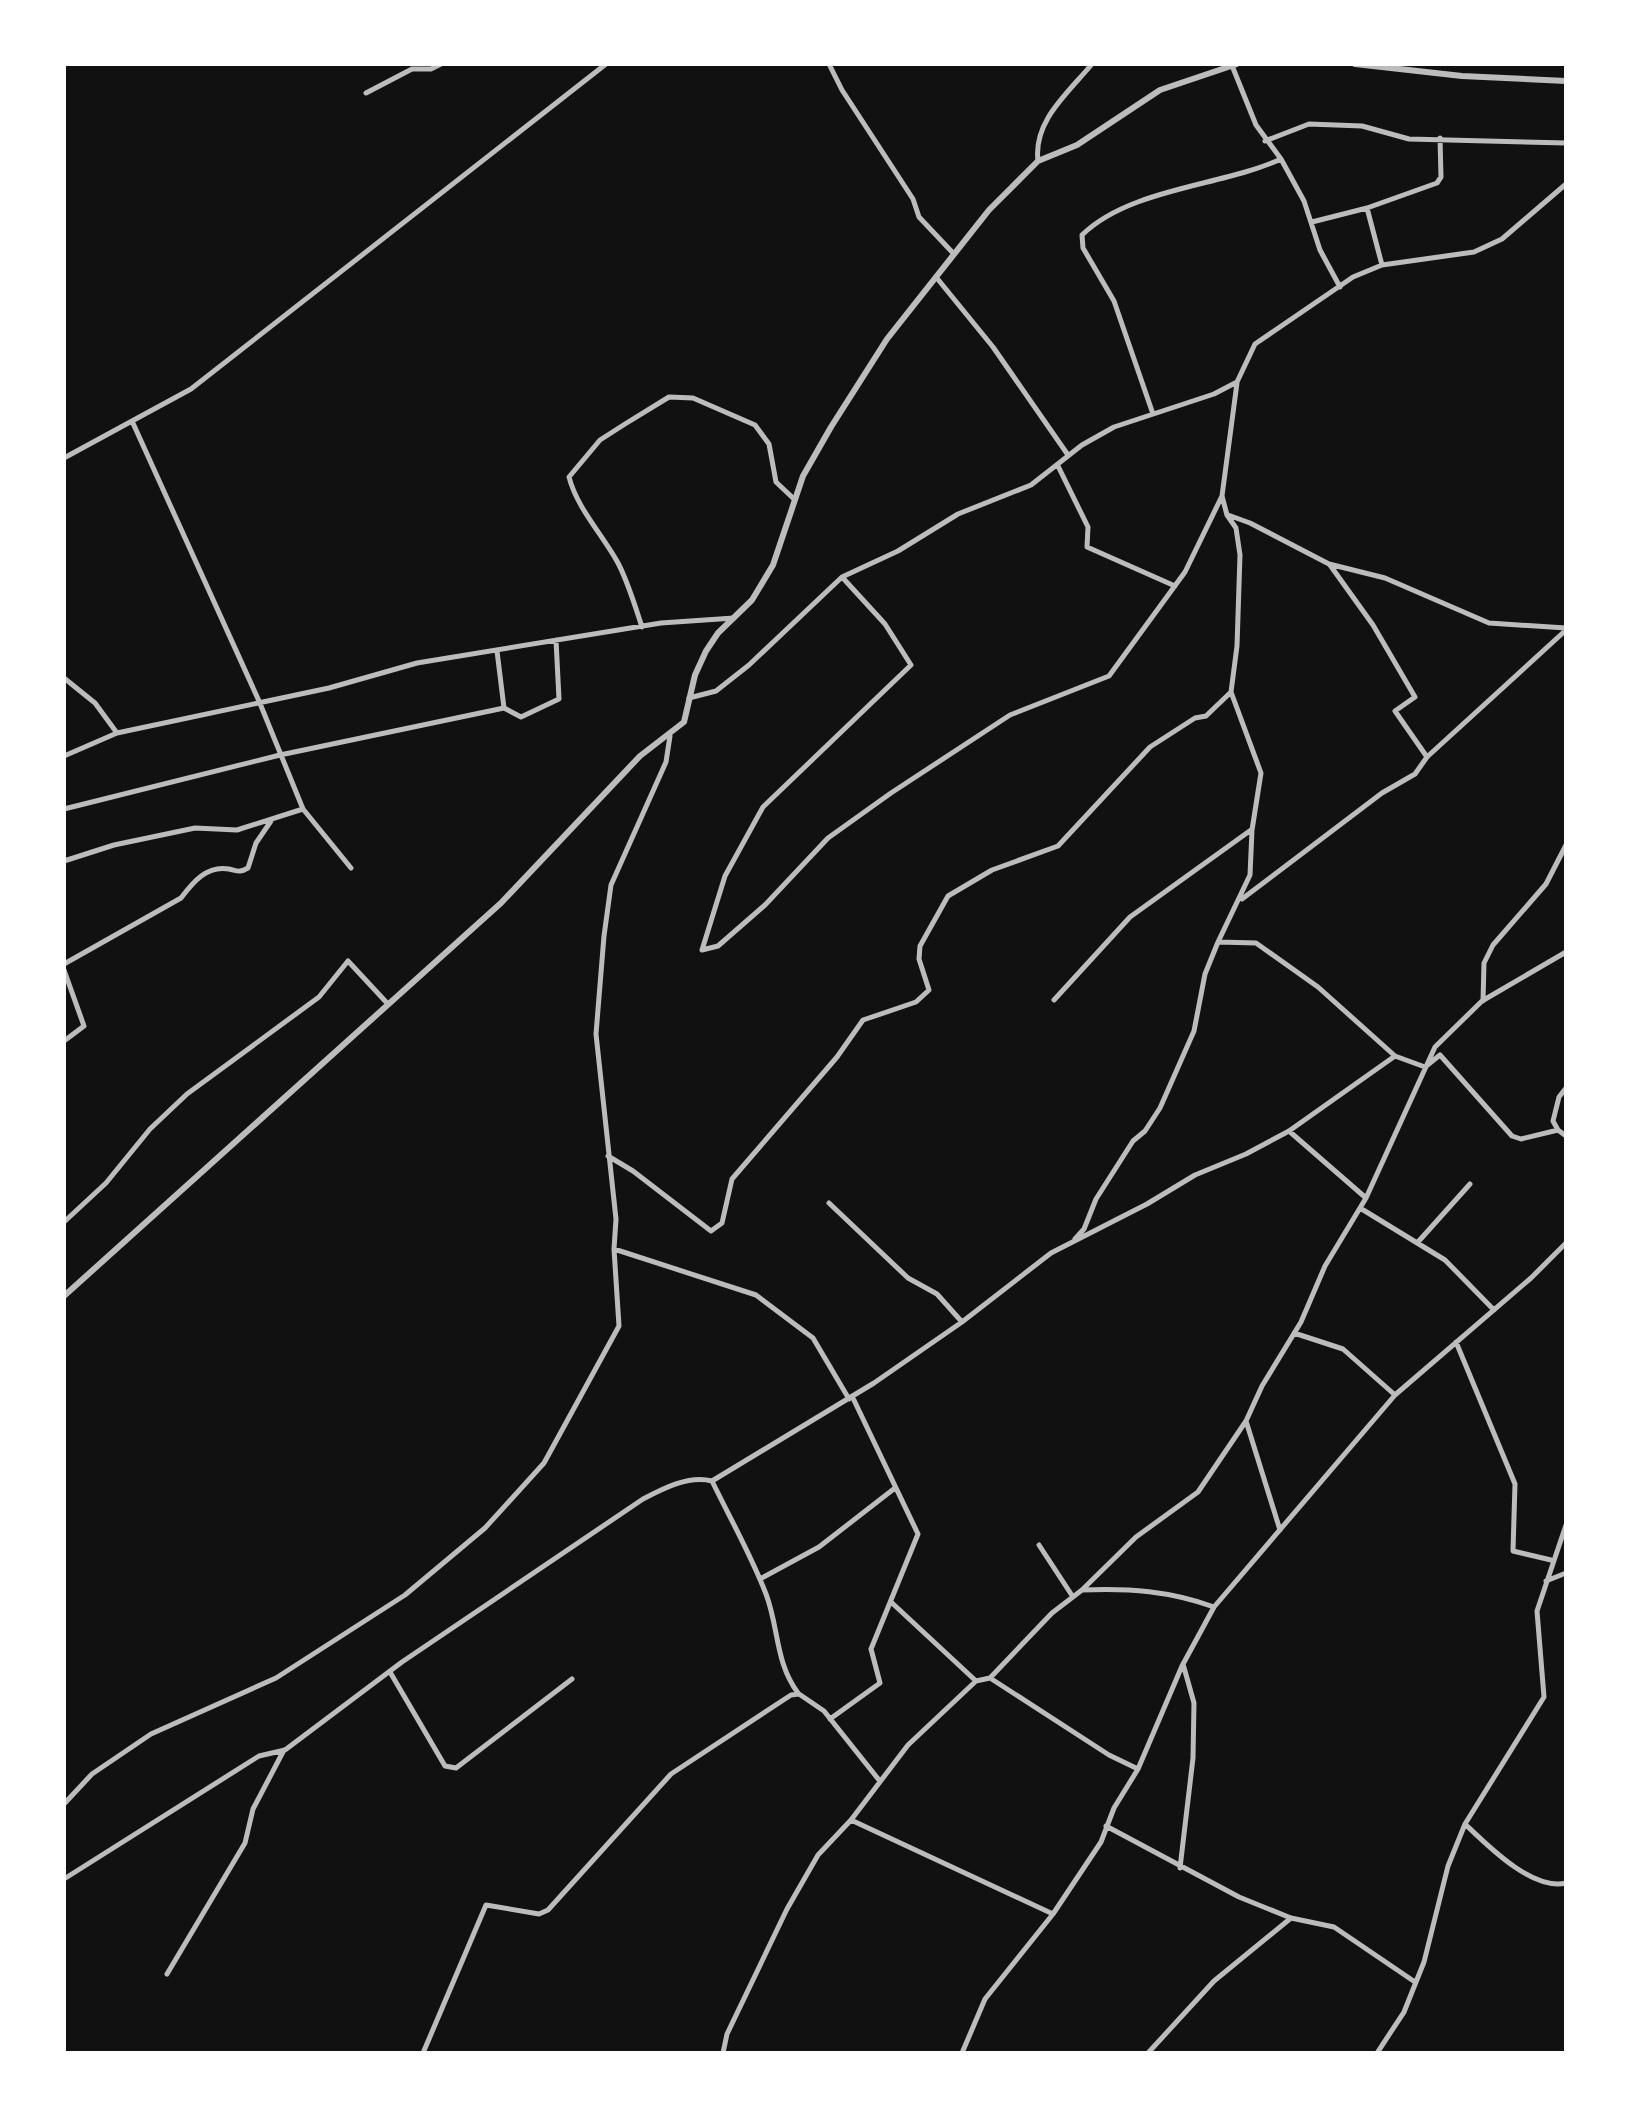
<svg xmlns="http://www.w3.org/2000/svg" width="1630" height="2117" viewBox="0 0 1630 2117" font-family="'Public Sans',sans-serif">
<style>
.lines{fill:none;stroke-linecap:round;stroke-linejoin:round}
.minor{stroke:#bcbcbc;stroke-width:5}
.tertiary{stroke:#bcbcbc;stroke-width:6}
</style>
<rect width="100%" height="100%" fill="#111"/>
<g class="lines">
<path class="minor" d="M829,64L842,90L913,199L919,217L953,253
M1233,68L1256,125L1281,159L1304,201L1320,250L1340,287
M366,93L412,69H431L441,64
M1265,141L1309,124L1362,126L1409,139L1566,143
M1038,161C1033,121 1068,93 1092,64
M1367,208L1382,265
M1312,222L1367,208L1437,183L1441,177L1440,138
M936,277L993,347L1068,455
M1153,414L1114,301L1083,248L1082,235C1130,188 1223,186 1281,159
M64,458L132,421
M1058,466L1088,527L1087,547L1175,586
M1228,515L1250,523L1329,564L1385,578L1489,623L1566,628
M1330,565L1373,625L1415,697L1395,711L1427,757
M842,577L885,624L911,665L763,807L725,876L702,950L718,946L765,905L828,838L891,793L1010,715L1109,676L1185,572L1222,496
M642,627C635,606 628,582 618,563C602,534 577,508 569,477L600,440L625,424L669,397L693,398L755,425L769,444L776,482L794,499
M497,651L504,708
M64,678L95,703L117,733
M689,698L716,691L749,665L842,577L898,551L958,514L1031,485L1082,445L1114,427L1214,394L1237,382L1255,344L1353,277L1382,265L1474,252L1502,239L1566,184
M64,756L117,733L329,688L417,663L661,623L734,618
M64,809L280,755L504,708L521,717L559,699L556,640
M64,861L114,845L195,828L237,830L303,809
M351,868L303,809L259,701L132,421L191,389L606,64
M1242,899L1382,793L1415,774L1427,757L1566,630
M1218,942L1256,943L1318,987L1395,1056L1425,1067L1440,1055L1512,1136L1521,1139L1558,1130L1566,1136
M64,964L181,898C193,882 207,865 229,869C238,871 239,873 248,868L256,843L271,821
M64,970L84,1026L64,1041
M1054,1000L1130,917L1251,830
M1483,1001L1484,963L1493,945L1546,884L1566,845
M1558,1130L1553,1121L1559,1097L1566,1088
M1289,1131L1366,1198
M608,1156L633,1171L711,1231L722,1223L732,1179L837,1057L863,1020L916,1002L929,990L919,959L920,946L948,896L992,870L1058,846L1150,747L1195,718L1206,716L1231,692
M829,1203L908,1278L937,1294L962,1322
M1360,1208L1445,1260L1494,1310
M64,1222L106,1183L150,1129L187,1094L319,997L348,961L387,1003
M1075,1239L1084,1229L1096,1199L1133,1141L1145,1131L1160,1108L1194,1031L1205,974L1218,942L1250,875L1252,830L1261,773L1231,692L1237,646L1240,555L1236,528L1227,515L1222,496L1237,383
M1418,1242L1470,1184
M614,1249L756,1295L813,1338L849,1399
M1294,1333L1343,1349L1395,1395
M1456,1342L1515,1484L1513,1551L1551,1560
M1246,1421L1280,1530
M712,1481C730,1518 751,1555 766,1594C779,1628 775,1662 798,1693
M1039,1545L1073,1597
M760,1579L819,1547L895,1488
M1546,1581L1566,1573
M1082,1590C1129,1588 1170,1591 1214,1607
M891,1602L976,1681
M390,1672L445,1766L456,1768L572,1679
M990,1678L1109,1755L1138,1769
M830,1719L880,1683L871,1649L918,1534L852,1396
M64,1804L92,1774L151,1734L276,1678L405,1595L485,1528L544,1463L619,1326L614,1249L616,1219L596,1034L604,936L611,885L666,762L670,736
M851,1820L1053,1914
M1465,1824C1487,1845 1532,1891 1566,1883
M1106,1826L1239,1897L1291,1918L1334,1927L1415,1982
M1180,1868L1193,1758L1194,1703L1183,1664
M64,1879L259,1756L285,1750L402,1662L643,1499C664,1488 689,1475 712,1481L874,1383L962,1322L1051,1253L1147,1204L1195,1175L1246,1154L1289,1131L1395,1056
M167,1974L245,1843L253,1809L284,1750
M423,2053L486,1905L539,1914L548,1910L671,1774L791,1695L799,1694L824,1711L879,1780
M723,2053L727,2034L787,1909L818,1855L851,1820L908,1745L976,1681L990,1678L1052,1613L1082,1590L1136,1537L1198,1492L1246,1421L1262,1386L1301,1322L1325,1266L1366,1198L1435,1047L1482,1001L1566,952
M962,2053L985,1999L1053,1914L1101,1842L1114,1808L1138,1769L1182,1666L1214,1607L1395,1395L1531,1278L1566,1243
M1148,2053L1214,1981L1291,1918
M1377,2053L1404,2012L1424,1962L1448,1866L1465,1824L1544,1697L1537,1611L1566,1525"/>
<path class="tertiary" d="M1355,64L1462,76L1566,81
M64,1296L501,903L640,756L684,722L695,675L706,651L718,633L752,600L773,565L803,476L831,427L887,339L989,210L1038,161L1077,145L1160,90L1237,64"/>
</g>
<rect width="1630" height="2117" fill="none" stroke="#ffffff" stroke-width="132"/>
</svg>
